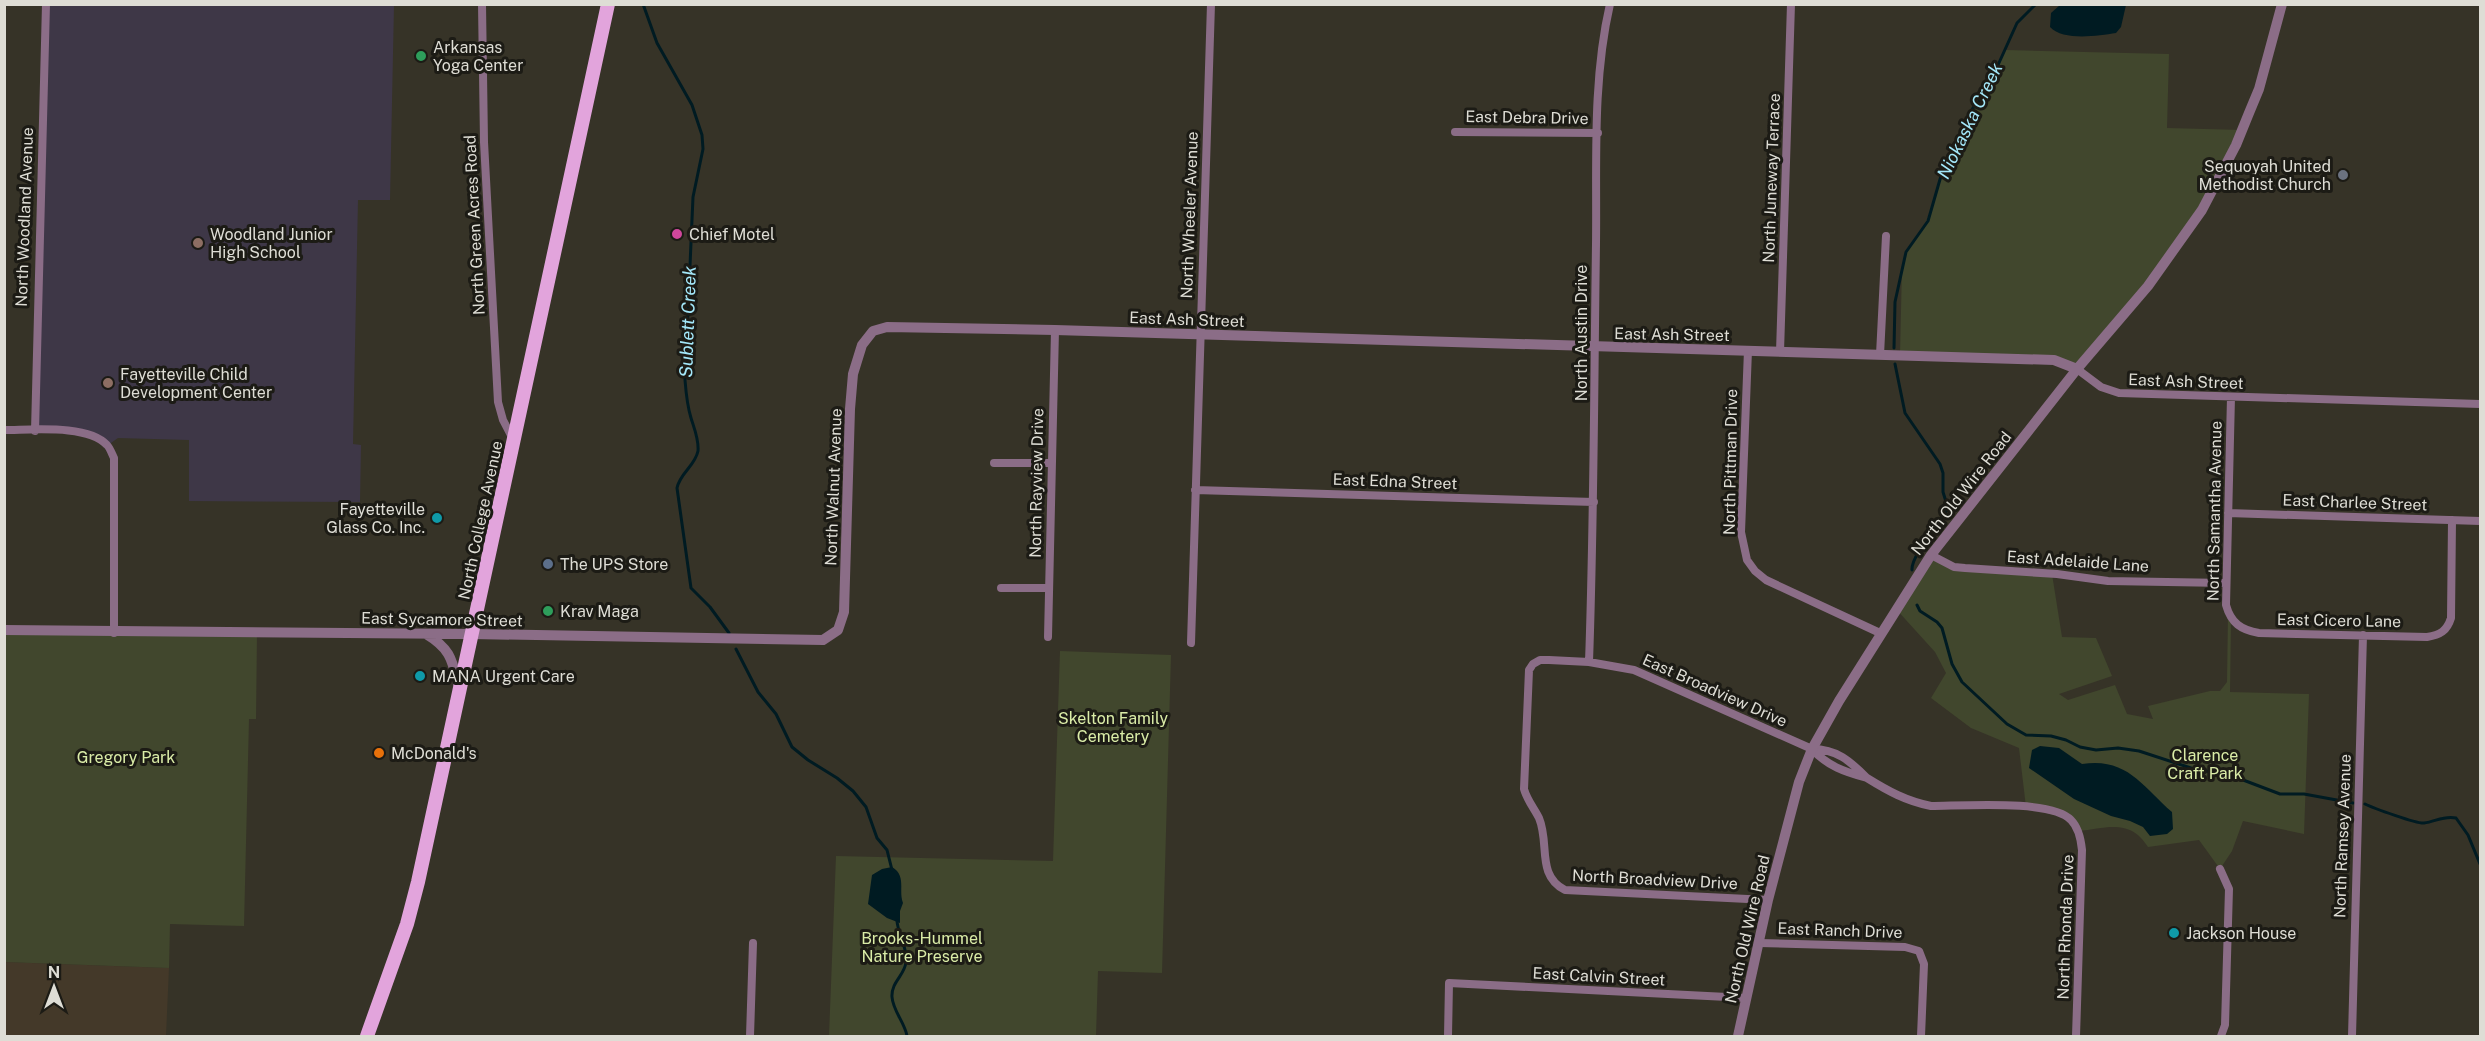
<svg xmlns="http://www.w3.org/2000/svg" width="2485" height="1041" viewBox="0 0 2485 1041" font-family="'Public Sans',sans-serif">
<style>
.education{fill:#3e3747}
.medical{fill:#443929}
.green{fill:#41472d}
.water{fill:#001b22}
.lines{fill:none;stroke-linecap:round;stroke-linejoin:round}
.stream{stroke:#001b22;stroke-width:3}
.minor{stroke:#8b6d87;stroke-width:8}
.tertiary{stroke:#8b6d87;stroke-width:10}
.primary{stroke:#e2a4dc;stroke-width:14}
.leisure-dot{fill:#2e9e5b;stroke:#1c1b15;stroke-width:2}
.worship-dot{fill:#6b7280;stroke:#1c1b15;stroke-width:2}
.hotel-dot{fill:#d1479c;stroke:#1c1b15;stroke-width:2}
.education-dot{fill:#8d6e63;stroke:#1c1b15;stroke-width:2}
.culture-dot{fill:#0f9aa8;stroke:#1c1b15;stroke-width:2}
.service-dot{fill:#5c6f8a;stroke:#1c1b15;stroke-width:2}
.food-dot{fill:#e8710a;stroke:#1c1b15;stroke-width:2}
.labels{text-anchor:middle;stroke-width:6;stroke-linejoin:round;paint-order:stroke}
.poi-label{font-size:16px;fill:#deddd5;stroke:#1c1b15;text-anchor:start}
.street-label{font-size:16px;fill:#deddd5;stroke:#1c1b15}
.park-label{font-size:16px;fill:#daeca7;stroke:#1c1b15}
.water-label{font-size:18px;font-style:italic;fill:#a4e8fa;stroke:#1c1b15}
</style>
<rect width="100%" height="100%" fill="#363327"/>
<path class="education" d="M46,5H394L390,200H358L353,444L361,445L360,502L189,501V440L118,438L108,445L94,435L35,431Z"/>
<path class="medical" d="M5,962L169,968L166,1036H5Z"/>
<path class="green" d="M2006,50L2169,54L2167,128L2242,130L2202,210L2077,369L2053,360L1900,355L1902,266L1906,252L1925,226L1943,169L1973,108L1984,96Z
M1931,555L1954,567L2052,574L2062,637L2096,638L2112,676L2059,694L2068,700L2115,685L2127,714L2153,719L2148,706L2210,691H2220L2227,682L2228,614L2231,619L2230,692L2309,694L2304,834L2243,821L2232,851L2220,869L2199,840L2148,847C2130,818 2107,828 2078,831L2071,820L2026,807L2019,748L1971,728L1931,698L1946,673L1935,652L1896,609Z
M5,630L257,633L256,719H249L244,926L170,924L169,968L5,962Z
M1060,651L1171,655L1162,973L1098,971L1096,1036H829L836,856L1053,861Z"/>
<path class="water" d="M2060,5V4L2126,5L2121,27L2116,33C2097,36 2063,41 2050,27L2051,13Z
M2040,746L2059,748L2082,764C2127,757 2142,786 2172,812L2173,829L2167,834L2150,836L2143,827L2130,821L2111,816L2074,799L2029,768L2032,750Z
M892,867C907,876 898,890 903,903L900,911V923L887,918L868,904L872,875L882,869Z"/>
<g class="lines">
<path class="stream" d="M643,4L657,43L692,105L702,135L703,149L693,197L685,380C686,393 687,405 691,418C694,428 699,439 698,451C695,466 680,473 677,488L691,588L710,607L729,633
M1894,348L1895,302L1906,252L1928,221L1943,169L1973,108L1984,96L2017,23L2036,4
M1895,364L1905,413L1940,464L1943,473V492L1948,508C1940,524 1911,555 1912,570
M1917,605L1920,611L1937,622L1942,628L1952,664L1962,682L2007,724L2026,735L2051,736L2066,740L2080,747L2096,750L2118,748L2139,751L2194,769L2230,775L2280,794H2304L2353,803
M736,649L758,692L776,714L792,747L808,760L837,778L853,791L866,807L877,838L887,850L892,870
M2365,804C2373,808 2417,824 2424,823C2435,822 2444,815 2456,818L2468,835L2480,864
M897,921C898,935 908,948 906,962C905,975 891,982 892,997C893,1011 905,1023 907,1036"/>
<path class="minor" d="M482,4L484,142L498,402L503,420L514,441
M1455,132L1598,133
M1748,350L1741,532L1747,560L1755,571L1766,580L1880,633
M1780,352L1791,4
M1880,355L1886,236
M2077,369L2101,387L2119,393L2480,404
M2231,397L2226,605C2231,623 2241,630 2259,633L2427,637C2440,635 2447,631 2451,618L2452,520
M4,430C31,430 88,424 107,445C110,448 112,454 114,458V633
M35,431L46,4
M994,463H1052
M1195,490L1594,502
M2228,513L2480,521
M1931,555L1954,567L1965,568L2057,574L2108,581L2226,583
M1001,588H1049
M1048,637L1055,330
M1191,643L1211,4
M1589,662C1594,523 1594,383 1596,244C1597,165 1592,82 1610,4
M1867,778C1888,791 1906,801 1931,806C1961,806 2052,799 2071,820C2079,828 2081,840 2082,850L2076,1036
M2220,869L2229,889L2225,1025L2221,1036
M1768,900L1565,890C1536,875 1550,844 1539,818C1534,808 1527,800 1524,789L1529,670L1533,664L1540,660H1549L1589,662L1634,670L1812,749C1837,749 1850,761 1867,778C1845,772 1827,766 1812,749
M1759,943L1905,947L1919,951L1924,964L1921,1036
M750,1036L753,943
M1448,1036L1449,983L1747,998
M2352,1036L2363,635"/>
<path class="tertiary" d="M4,630L472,634L823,640L838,630L844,612L850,409L853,374L862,345L873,331L887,327L1055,330L2054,360L2077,369
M426,634C451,649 452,660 459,687
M1738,1036L1768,900L1799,782L1812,749L1839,701L1931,555L2077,369L2148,286L2202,210L2236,145L2249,113L2259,89L2282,4"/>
<path class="primary" d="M367,1036L407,924L418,882L608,4"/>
</g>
<g class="leisure-dot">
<circle cx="421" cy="56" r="6"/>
<circle cx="548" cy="611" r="6"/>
</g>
<circle class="worship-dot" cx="2343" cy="175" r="6"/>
<circle class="hotel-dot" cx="677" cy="234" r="6"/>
<g class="education-dot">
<circle cx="198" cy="243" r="6"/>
<circle cx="108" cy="383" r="6"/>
</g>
<g class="culture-dot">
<circle cx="437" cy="518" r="6"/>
<circle cx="420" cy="676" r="6"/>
<circle cx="2174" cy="933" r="6"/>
</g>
<circle class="service-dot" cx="548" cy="564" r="6"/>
<circle class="food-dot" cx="379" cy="753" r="6"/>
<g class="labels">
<g class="poi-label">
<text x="433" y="53">Arkansas<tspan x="433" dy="18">Yoga Center</tspan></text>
<text x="2331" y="172" text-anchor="end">Sequoyah United<tspan x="2331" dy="18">Methodist Church</tspan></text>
<text x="210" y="240">Woodland Junior<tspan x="210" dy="18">High School</tspan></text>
<text x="689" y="240">Chief Motel</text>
<text x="120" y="380">Fayetteville Child<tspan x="120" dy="18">Development Center</tspan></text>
<text x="425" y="515" text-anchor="end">Fayetteville<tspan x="425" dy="18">Glass Co. Inc.</tspan></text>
<text x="560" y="570">The UPS Store</text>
<text x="560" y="617">Krav Maga</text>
<text x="432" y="682">MANA Urgent Care</text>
<text x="391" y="759">McDonald's</text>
<text x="2186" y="939">Jackson House</text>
</g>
<g class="street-label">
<text transform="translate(1527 117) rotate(1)" y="6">East Debra Drive</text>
<text transform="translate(1771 178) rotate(-88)" y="6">North Juneway Terrace</text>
<text transform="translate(1189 215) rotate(-88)" y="6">North Wheeler Avenue</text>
<text transform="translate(24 217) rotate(-88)" y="6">North Woodland Avenue</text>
<text transform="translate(474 225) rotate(-93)" y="6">North Green Acres Road</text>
<text transform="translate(1187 319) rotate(2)" y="6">East Ash Street</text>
<text transform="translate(1581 333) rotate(-90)" y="6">North Austin Drive</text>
<text transform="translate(1672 334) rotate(1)" y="6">East Ash Street</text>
<text transform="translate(2186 381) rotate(2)" y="6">East Ash Street</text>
<text transform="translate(1730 462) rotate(-89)" y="6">North Pittman Drive</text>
<text transform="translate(1395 481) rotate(2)" y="6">East Edna Street</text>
<text transform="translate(1036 483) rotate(-89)" y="6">North Rayview Drive</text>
<text transform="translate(833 487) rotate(-88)" y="6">North Walnut Avenue</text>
<text transform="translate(1961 493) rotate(-52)" y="6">North Old Wire Road</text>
<text transform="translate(2355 502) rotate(2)" y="6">East Charlee Street</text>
<text transform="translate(2214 511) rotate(-89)" y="6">North Samantha Avenue</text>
<text transform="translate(480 520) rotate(-78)" y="6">North College Avenue</text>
<text transform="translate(2078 561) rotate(4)" y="6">East Adelaide Lane</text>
<text transform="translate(442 619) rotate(1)" y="6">East Sycamore Street</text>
<text transform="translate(2339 620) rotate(1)" y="6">East Cicero Lane</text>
<text transform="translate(1715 690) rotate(24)" y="6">East Broadview Drive</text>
<text transform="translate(2342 836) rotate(-88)" y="6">North Ramsey Avenue</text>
<text transform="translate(1655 879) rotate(3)" y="6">North Broadview Drive</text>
<text transform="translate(2065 927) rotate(-88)" y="6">North Rhonda Drive</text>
<text transform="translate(1747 929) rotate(-77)" y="6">North Old Wire Road</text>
<text transform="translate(1840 930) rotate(2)" y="6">East Ranch Drive</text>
<text transform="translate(1599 976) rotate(3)" y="6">East Calvin Street</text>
</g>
<g class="park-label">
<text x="1113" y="724">Skelton Family<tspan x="1113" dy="18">Cemetery</tspan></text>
<text x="2205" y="761">Clarence<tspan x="2205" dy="18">Craft Park</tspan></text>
<text x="126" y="763">Gregory Park</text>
<text x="922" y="944">Brooks-Hummel<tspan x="922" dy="18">Nature Preserve</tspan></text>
</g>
<g class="water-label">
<text transform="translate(1970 121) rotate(-64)" y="6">Niokaska Creek</text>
<text transform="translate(688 322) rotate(-88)" y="6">Sublett Creek</text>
</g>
</g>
<rect width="2485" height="1041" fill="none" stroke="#deddd5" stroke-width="12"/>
<g transform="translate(54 987)" stroke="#1c1b15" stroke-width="4.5" paint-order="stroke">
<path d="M0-4.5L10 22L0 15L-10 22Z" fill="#deddd5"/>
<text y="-9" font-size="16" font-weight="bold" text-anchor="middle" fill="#deddd5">N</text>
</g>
</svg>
